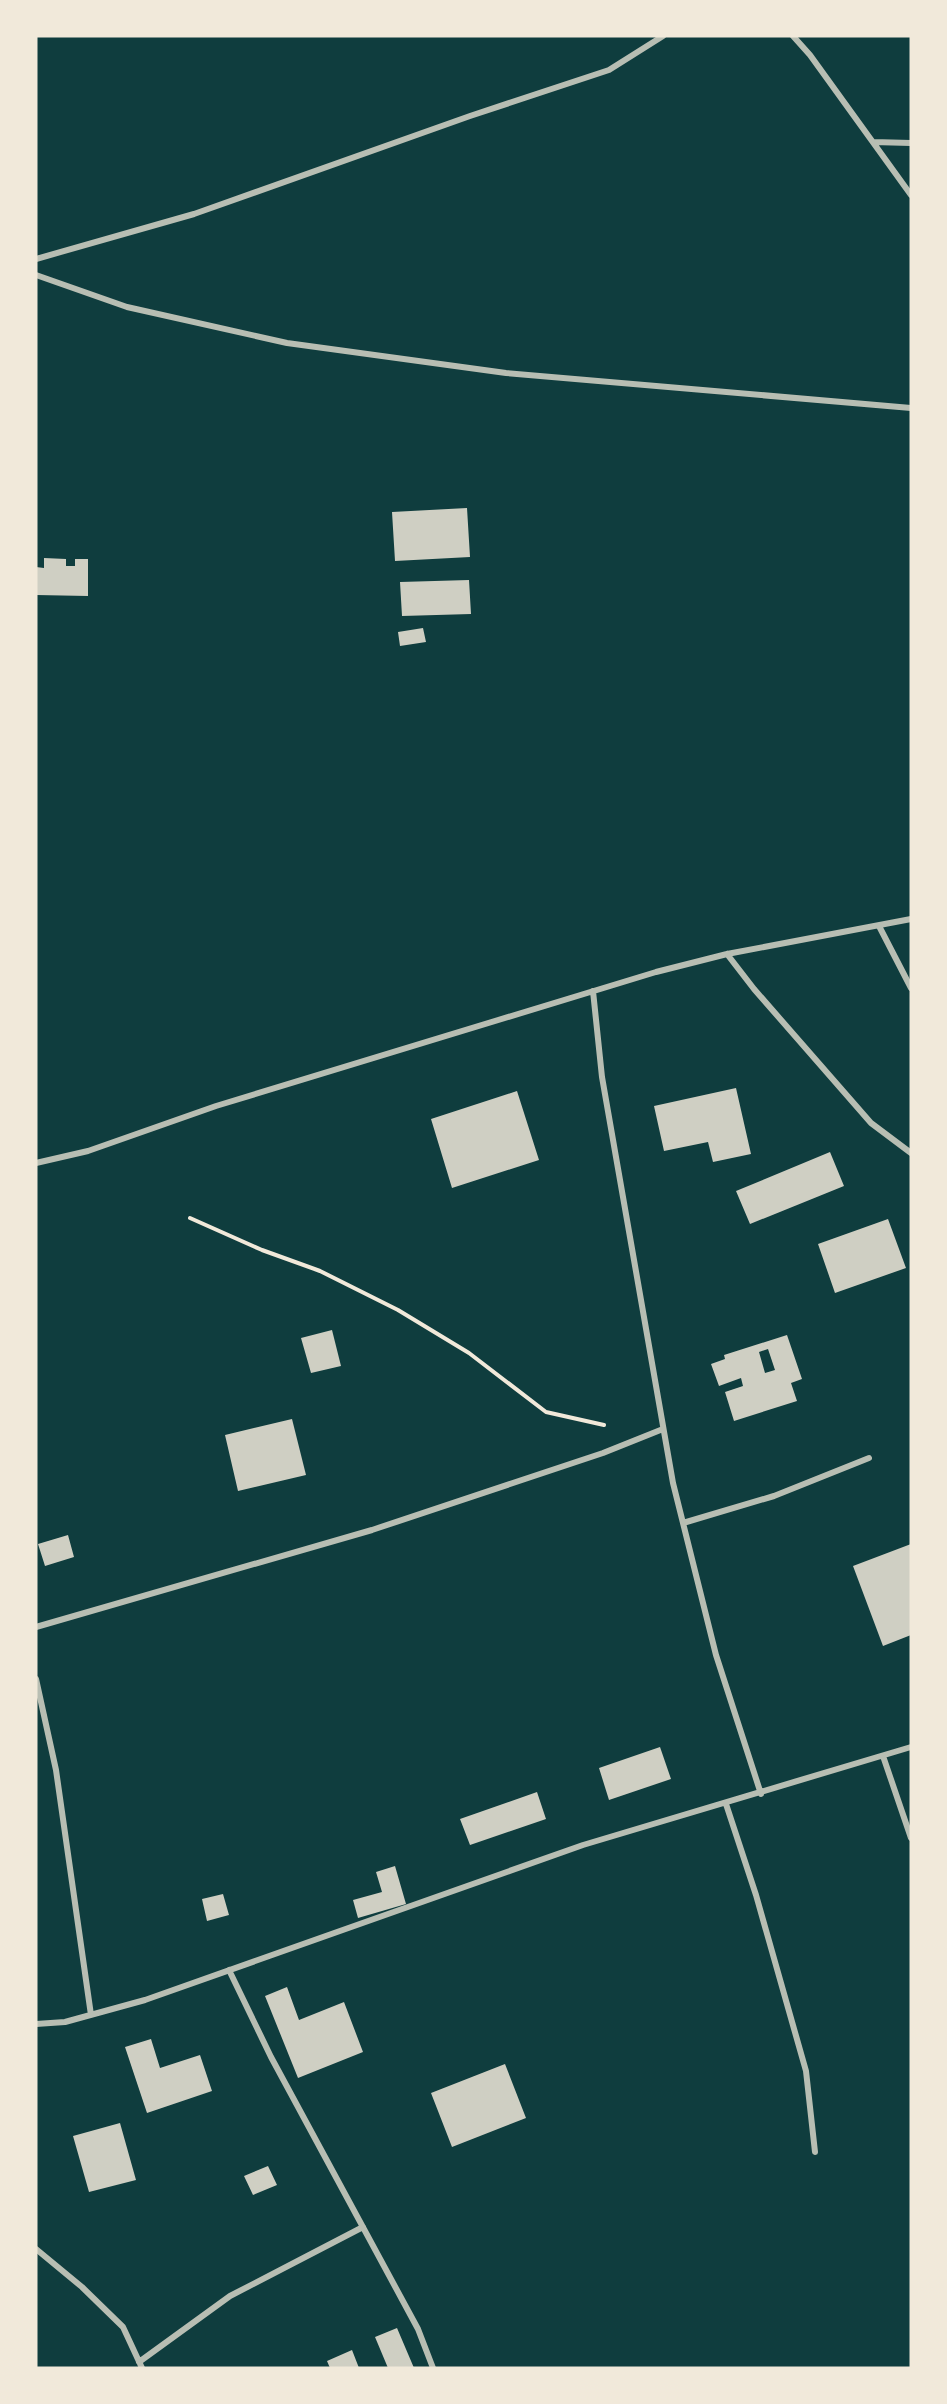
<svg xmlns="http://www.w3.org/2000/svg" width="947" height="2404" viewBox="0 0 947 2404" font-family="'DM Sans',sans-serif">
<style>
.building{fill:#cfcfc3;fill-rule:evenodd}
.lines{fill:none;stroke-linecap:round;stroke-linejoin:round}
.path{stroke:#f1e9da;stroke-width:4}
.minor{stroke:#b8beb3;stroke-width:6}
</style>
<rect width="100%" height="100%" fill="#0f3d3e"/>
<path class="building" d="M467,508L470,557L395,561L392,512Z
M44,558L66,559V566H75V559H88V596L36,595V567L44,568Z
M469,580L471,614L402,616L400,582Z
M423,628L426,642L400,646L398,632Z
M736,1088L751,1154L713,1162L708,1142L664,1151L654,1106Z
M517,1091L539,1160L452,1188L431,1119Z
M830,1152L844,1186L750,1224L736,1191Z
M888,1219L906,1268L835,1293L818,1244Z
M332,1330L341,1366L311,1373L301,1338Z
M787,1335L802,1379L791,1383L797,1401L734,1421L725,1392L743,1386L741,1378L719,1386L711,1364L725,1359L724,1355ZM768,1349L775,1370L765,1373L759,1352Z
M292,1419L306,1475L238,1491L225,1435Z
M68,1535L74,1557L45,1566L38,1544Z
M911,1544V1635L883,1646L853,1566Z
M660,1747L671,1779L609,1800L599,1768Z
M537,1792L546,1819L470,1845L460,1819Z
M395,1866L406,1904L358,1918L353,1900L382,1892L376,1872Z
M223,1894L229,1915L207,1921L202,1899Z
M287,1987L299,2020L344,2002L363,2052L298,2078L265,1996Z
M151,2039L160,2068L200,2055L212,2091L147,2113L125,2047Z
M505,2064L526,2118L452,2147L431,2093Z
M120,2123L136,2180L89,2192L73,2136Z
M268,2166L277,2185L253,2195L244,2176Z
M397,2328L414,2368H388L375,2337Z
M352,2350L359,2368H330L327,2361Z"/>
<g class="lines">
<path class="path" d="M190,1218L262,1250L320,1271L398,1310L469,1353L546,1412L604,1425"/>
<path class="minor" d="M793,36L810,55L911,195
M873,142L911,143
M36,259L194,214L470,116L609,70L663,36
M36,275L127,307L287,343L506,373L911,408
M879,926L911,988
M727,954L754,989L871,1123L911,1153
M593,991L602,1077L673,1483L716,1655L761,1794
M36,1163L88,1151L216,1106L656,972L727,954L911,919
M683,1523L774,1496L869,1458
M36,1627L372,1530L603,1453L663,1429
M36,1679L56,1770L91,2015
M883,1756L911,1838
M726,1804L756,1895L806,2071L815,2152
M229,1970L271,2057L418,2329L433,2368
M36,2024L65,2022L145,2000L583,1845L911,1747
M36,2249L82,2287L123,2327L142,2368
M139,2362L230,2296L363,2227"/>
</g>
<rect width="947" height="2404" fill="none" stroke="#f1e9da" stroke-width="75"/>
</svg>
